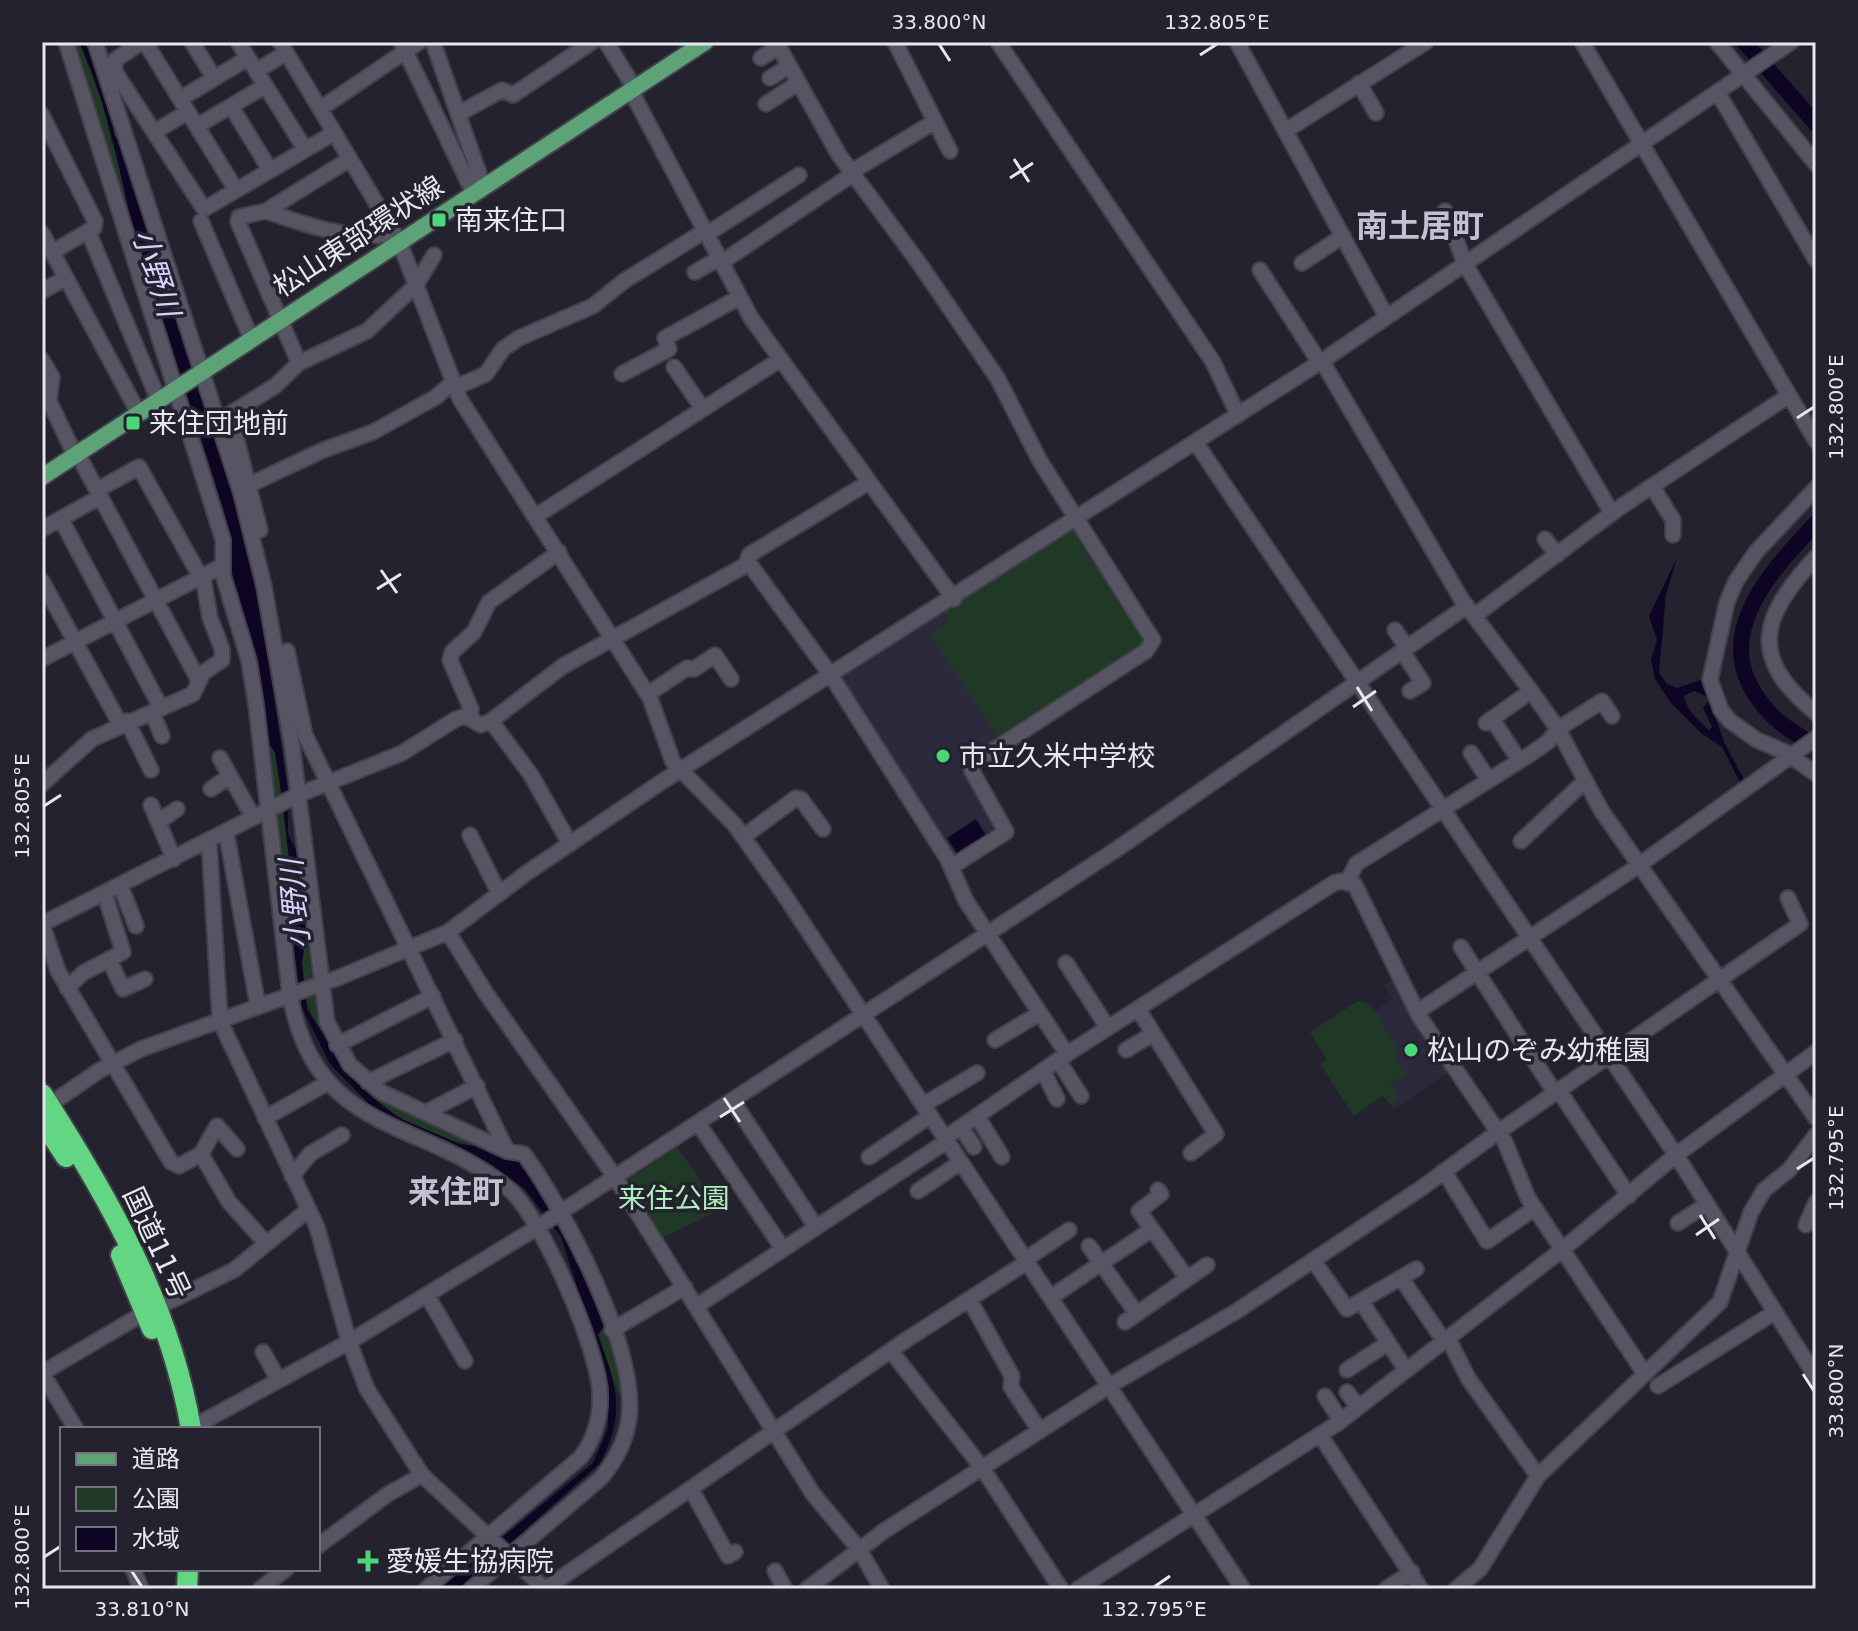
<svg xmlns="http://www.w3.org/2000/svg" width="1858" height="1631" viewBox="0 0 1858 1631" font-family="'DejaVu Sans','Noto Sans JP',sans-serif">
<style>
.built{fill:#2c293c}
.green{fill:#203926}
.water{fill:#0e0524}
.lines{fill:none;stroke-linecap:round;stroke-linejoin:round}
.river{stroke:#0e0524;stroke-width:16}
.minor-casing{stroke:#42404a;stroke-width:18}
.major-casing{stroke:#42404a;stroke-width:20}
.highway-casing{stroke:#42404a;stroke-width:24}
.minor{stroke:#575564;stroke-width:14}
.major{stroke:#5ea277;stroke-width:16}
.highway{stroke:#63d683;stroke-width:20}
.ticks{fill:none;stroke:#e8e7ef;stroke-width:3}
.poi-dot{fill:#4bd677;stroke:#24222f;stroke-width:3}
.labels{text-anchor:middle;stroke-width:7;stroke-linejoin:round;paint-order:stroke}
.poi-label{font-size:28px;fill:#e8e7ef;stroke:#24222f;text-anchor:start}
.street-label{font-size:28px;fill:#e8e7ef;stroke:#24222f}
.park-label{font-size:28px;fill:#b0efbc;stroke:#24222f}
.water-label{font-size:30px;font-style:italic;fill:#d7d2fb;stroke:#24222f}
.quarter-label{font-size:32px;font-weight:bold;fill:#c2c0d1;stroke:#24222f}
.neatline{fill:none;stroke:#e8e7ef;stroke-width:3}
.ticks-label{font-size:20px;text-anchor:middle;fill:#e8e7ef}
</style>
<rect width="100%" height="100%" fill="#24222f"/>
<path class="built" d="M1070,528L1147,633L969,762L1003,829L955,861L842,682V677Z
M1397,976L1452,1070L1394,1109L1383,1095L1354,1116L1321,1065L1327,1060L1310,1032L1358,1001L1369,1004L1375,1011L1393,999L1384,985Z"/>
<path class="green" d="M74,42H79L104,106L111,142L119,154L125,200Z
M1070,528L1078,531L1149,642L1001,742L930,634L950,621L944,611Z
M269,744L275,752L281,792L295,909L291,924Z
M306,936L316,1004L336,1055C312,1031 290,967 306,936Z
M1358,1001C1378,1007 1388,1036 1400,1054L1395,1058L1406,1074L1390,1085L1399,1099L1390,1104L1382,1095L1354,1116L1321,1065L1327,1060L1310,1032Z
M358,1081L487,1148C440,1141 388,1119 358,1081Z
M677,1147L721,1209L662,1238L630,1179Z
M604,1326L624,1393H618L598,1335Z"/>
<path class="water" d="M79,42H88L110,108L114,135L121,145L238,500L258,588L288,791V834L296,850L306,936L302,963L307,1009L345,1067L368,1094L399,1118L460,1144L487,1148L508,1160L519,1158L573,1242L604,1326L598,1335C616,1385 627,1412 600,1463L459,1589H439L593,1463L608,1428L609,1387L561,1237L525,1189L497,1169L377,1112L330,1064L302,1008L291,924L295,907L281,792L275,752L269,744L257,662L231,576L232,552L227,522C202,434 168,349 142,262C121,187 112,113 79,42Z
M1677,558L1666,594L1659,673L1667,684L1677,688L1706,678V696L1694,691L1684,696C1687,711 1699,721 1709,730L1712,727L1703,708L1709,701L1725,744L1746,783L1742,786L1722,747L1702,734L1671,703L1655,679L1651,659L1657,640L1649,616Z
M976,819L987,837L958,855L947,838Z"/>
<g class="lines">
<path class="river" d="M1744,42L1816,124
M1816,523C1763,579 1701,647 1775,718C1786,729 1803,738 1816,746"/>
<defs>
<path id="minor" d="M66,42L223,540V575L249,661L256,705L290,995C316,1139 425,1117 511,1191C543,1220 599,1351 600,1394C601,1418 595,1438 581,1457L426,1589
M95,42L241,493L264,586L292,745L327,1022L350,1065L381,1092L507,1151L524,1154C564,1209 638,1349 629,1418C626,1441 616,1460 601,1478L471,1589
M142,42L115,60V72L204,209L334,133
M145,42L236,190
M192,42L214,78
M238,42L305,149
M280,42L399,241L460,399L650,698L673,762L734,824L783,893L1243,1589
M401,42L473,192
M433,42L483,185
M606,42L634,87
M776,42L839,155L919,263L998,379L1040,461L1153,640L1146,651L972,764V771L1006,832L951,867
M895,42L950,151
M998,42L1213,362L1238,415
M1237,42L1386,316
M1582,42L1816,441
M1717,42L1816,164
M761,58L778,47
M256,71L286,53
M770,78L789,66
M1359,83L1376,113
M630,89L751,318L954,599
M1718,93L1816,260
M180,99L248,58
M766,104L798,83
M231,106L270,170
M320,109L419,42
M458,114L502,90L513,95L592,42
M42,115L95,221L94,228L52,252
M197,126L265,86
M1285,131L1426,42
M154,132L188,112
M851,172L934,122
M266,211C314,228 344,238 395,235
M1445,211L1465,264L1612,513
M201,221L251,338
M88,231L158,399
M42,233L138,412
M707,234L799,175
M722,262L853,174
M1302,263L1343,236
M1260,270L1320,363
M695,272L720,258
M42,291L66,278
M42,360L52,377L49,401L75,455
M1322,361L1462,600L1531,691L1558,729L1601,810L1816,1118
M299,363L238,222L239,217L266,211L350,159
M674,367L703,409
M622,374L669,349L665,338L740,297
M454,388L486,374L503,349L519,338L593,306L624,281L705,231
M1196,443L1676,1155L1816,1377
M77,453L198,679
M249,485L321,451L373,432L436,397L452,383
M1652,486L1673,520V535
M1816,488L1756,552L1736,581L1727,602L1710,680L1721,710L1730,721L1757,740L1785,752L1816,774
M536,516L781,359
M61,519L161,708
M42,529L100,497
M260,530L230,414L275,386L299,363L367,331L416,285L434,255
M1545,539L1557,555
M1816,557C1762,616 1746,656 1816,713
M746,565L749,555L869,482
M42,581L120,724
M1474,616L1619,508L1788,396
M1395,630L1407,648
M287,651L305,735L507,1151
M1402,651L1423,683L1410,691
M42,659L222,566
M648,694L687,668L694,669L715,655L731,679
M152,712L162,736
M470,719L471,709L450,660L452,652L474,632L489,602L559,552
M1492,719L1519,760
M127,721L151,770
M491,721L531,775L570,844
M1486,723L1531,691
M1471,753L1488,779
M220,758L253,817
M42,784L92,739L193,694L203,673L222,660V649L210,618L204,583L139,467L97,490
M211,789L230,776
M151,805L174,859
M158,822L177,809
M226,831L258,1007
M470,835L499,893
M743,837L796,798L801,799L823,829
M209,840L220,1021L317,1227L349,1342L367,1389L422,1475L545,1589
M1521,841L1585,781
M1348,881L1356,864L1532,753L1549,741L1558,729L1602,701L1612,716
M121,887L136,926
M42,924L298,795L402,753L456,719L466,716L481,725L491,721L563,666L746,565L751,566L830,674L947,858L966,901L1067,1054L945,1138
M42,924L58,971L171,1162L179,1166L201,1154L229,1202L265,1242
M448,932L485,992L615,1177L813,1494L859,1549L882,1589
M1461,947L1555,1093
M109,959L123,989L145,979
M1066,963L1108,1028
M67,988L83,973L123,952L105,895
M1138,1009L1216,1134L1191,1153
M1417,1012L1632,870L1816,738
M995,1040L1040,1013
M337,1045L433,996
M1126,1050L1153,1034
M1067,1054L1334,883L1341,881L1355,885L1419,1016L1505,1142L1528,1198L1645,1374
M1058,1060L1081,1096
M1043,1071L1057,1099
M368,1082L455,1040
M1559,1091L1629,1196
M732,1100L816,1227
M923,1105L977,1073
M42,1110L100,1070L141,1049L340,977L448,932L528,872L666,779L1322,361L1791,42
M425,1113L477,1086
M977,1116L1002,1157
M265,1118L329,1082
M698,1123L783,1249
M961,1127L974,1147
M201,1154L217,1126L237,1149
M869,1157L930,1116
M1444,1171L1487,1241L1535,1208
M292,1176L310,1154L342,1135
M1158,1190L1161,1194L1139,1211L1187,1278
M918,1191L961,1162
M1678,1223L1707,1204
M1806,1225L1816,1202
M1089,1246L1137,1314
M1026,1259L1069,1230
M1313,1260L1347,1309L1416,1269
M1401,1278L1444,1341
M427,1295L465,1361
M1051,1297L1151,1230
M969,1299L1012,1376L1011,1387L1040,1431
M1361,1301L1406,1370
M697,1306L947,1141
M1125,1322L1207,1265
M612,1330L685,1287
M1448,1338L1468,1378L1538,1476
M891,1351L983,1469L1061,1589
M263,1352L278,1379
M1347,1370L1388,1343
M42,1373L134,1319L234,1270L308,1210
M42,1373L76,1429
M1658,1386L1775,1312
M1347,1392L1358,1407
M1325,1396L1341,1421
M204,1421L349,1342L538,1227L1117,849L1467,606
M1320,1435L1421,1589
M691,1489L728,1556L735,1552
M318,1546L388,1494L422,1475
M133,1569L141,1589
M775,1571L785,1589
M260,1589L286,1569
M545,1589L906,1340L1027,1262
M807,1589L884,1531L1109,1386L1237,1311L1423,1187L1491,1137L1800,924L1788,898
M1078,1589L1338,1423L1563,1249L1676,1155L1816,1052
M1386,1589L1412,1572
M1456,1589L1480,1569L1538,1476L1720,1302L1751,1212L1764,1190L1789,1170L1816,1135"/>
<path id="major" d="M42,477L705,42"/>
<path id="highway" d="M42,1094C109,1198 170,1305 191,1429
M42,1120L66,1157
M121,1255L152,1329
M187,1589L188,1569"/>
</defs>
<use href="#minor" class="minor-casing"/>
<use href="#major" class="major-casing"/>
<use href="#highway" class="highway-casing"/>
<use href="#minor" class="minor"/>
<use href="#major" class="major"/>
<use href="#highway" class="highway"/>
</g>
<path class="ticks" d="M939,44L950,61M1200,55L1217,44M1014,159L1029,182M1010,178L1033,163M1797,418L1814,407M381,570L397,593M377,589L401,574M1357,687L1372,711M1353,707L1376,691M44,806L61,795M724,1098L740,1122M720,1117L744,1102M1797,1169L1814,1158M1700,1215L1715,1239M1696,1235L1719,1219M1803,1374L1814,1391M44,1557L61,1546M131,1570L142,1587M1154,1587L1170,1576"/>
<g class="poi-dot">
<rect x="431" y="212" width="16" height="16" rx="4"/>
<rect x="125" y="415" width="16" height="16" rx="4"/>
<circle cx="943" cy="756" r="8"/>
<circle cx="1411" cy="1050" r="8"/>
<path d="M364 1549h8v8h8v8h-8v8h-8v-8h-8v-8h8z"/>
</g>
<g class="labels">
<g class="poi-label">
<text x="455" y="230">南来住口</text>
<text x="149" y="433">来住団地前</text>
<text x="959" y="766">市立久米中学校</text>
<text x="1427" y="1060">松山のぞみ幼稚園</text>
<text x="386" y="1571">愛媛生協病院</text>
</g>
<g class="street-label">
<text transform="translate(358 236) rotate(-33)" y="10">松山東部環状線</text>
<text transform="translate(157 1243) rotate(65)" y="10">国道11号</text>
</g>
<g class="park-label">
<text x="674" y="1208">来住公園</text>
</g>
<g class="water-label">
<text transform="translate(156 273) rotate(72)" y="10">小野川</text>
<text transform="translate(295 904) rotate(-95)" y="10">小野川</text>
</g>
<g class="quarter-label">
<text x="1420" y="237">南土居町</text>
<text x="456" y="1203">来住町</text>
</g>
</g>
<rect width="1858" height="1631" fill="none" stroke="#24222f" stroke-width="88"/>
<rect x="60" y="1427" width="260" height="144" fill="#24222f" stroke="#72717c" stroke-width="2"/>
<rect x="76" y="1453" width="40" height="12" fill="#5ea277" stroke="#72717c" stroke-width="2"/>
<text x="132" y="1467" font-size="24" fill="#e8e7ef">道路</text>
<rect x="76" y="1487" width="40" height="24" fill="#203926" stroke="#72717c" stroke-width="2"/>
<text x="132" y="1507" font-size="24" fill="#e8e7ef">公園</text>
<rect x="76" y="1527" width="40" height="24" fill="#0e0524" stroke="#72717c" stroke-width="2"/>
<text x="132" y="1547" font-size="24" fill="#e8e7ef">水域</text>
<rect x="44" y="44" width="1770" height="1543" class="neatline"/>
<g class="ticks-label">
<text x="939" y="29">33.800°N</text>
<text x="1217" y="29">132.805°E</text>
<text transform="translate(1836 407) rotate(-90)" y="7">132.800°E</text>
<text transform="translate(22 806) rotate(-90)" y="7">132.805°E</text>
<text transform="translate(1836 1158) rotate(-90)" y="7">132.795°E</text>
<text transform="translate(1836 1391) rotate(-90)" y="7">33.800°N</text>
<text transform="translate(22 1557) rotate(-90)" y="7">132.800°E</text>
<text x="142" y="1616">33.810°N</text>
<text x="1154" y="1616">132.795°E</text>
</g>
</svg>
